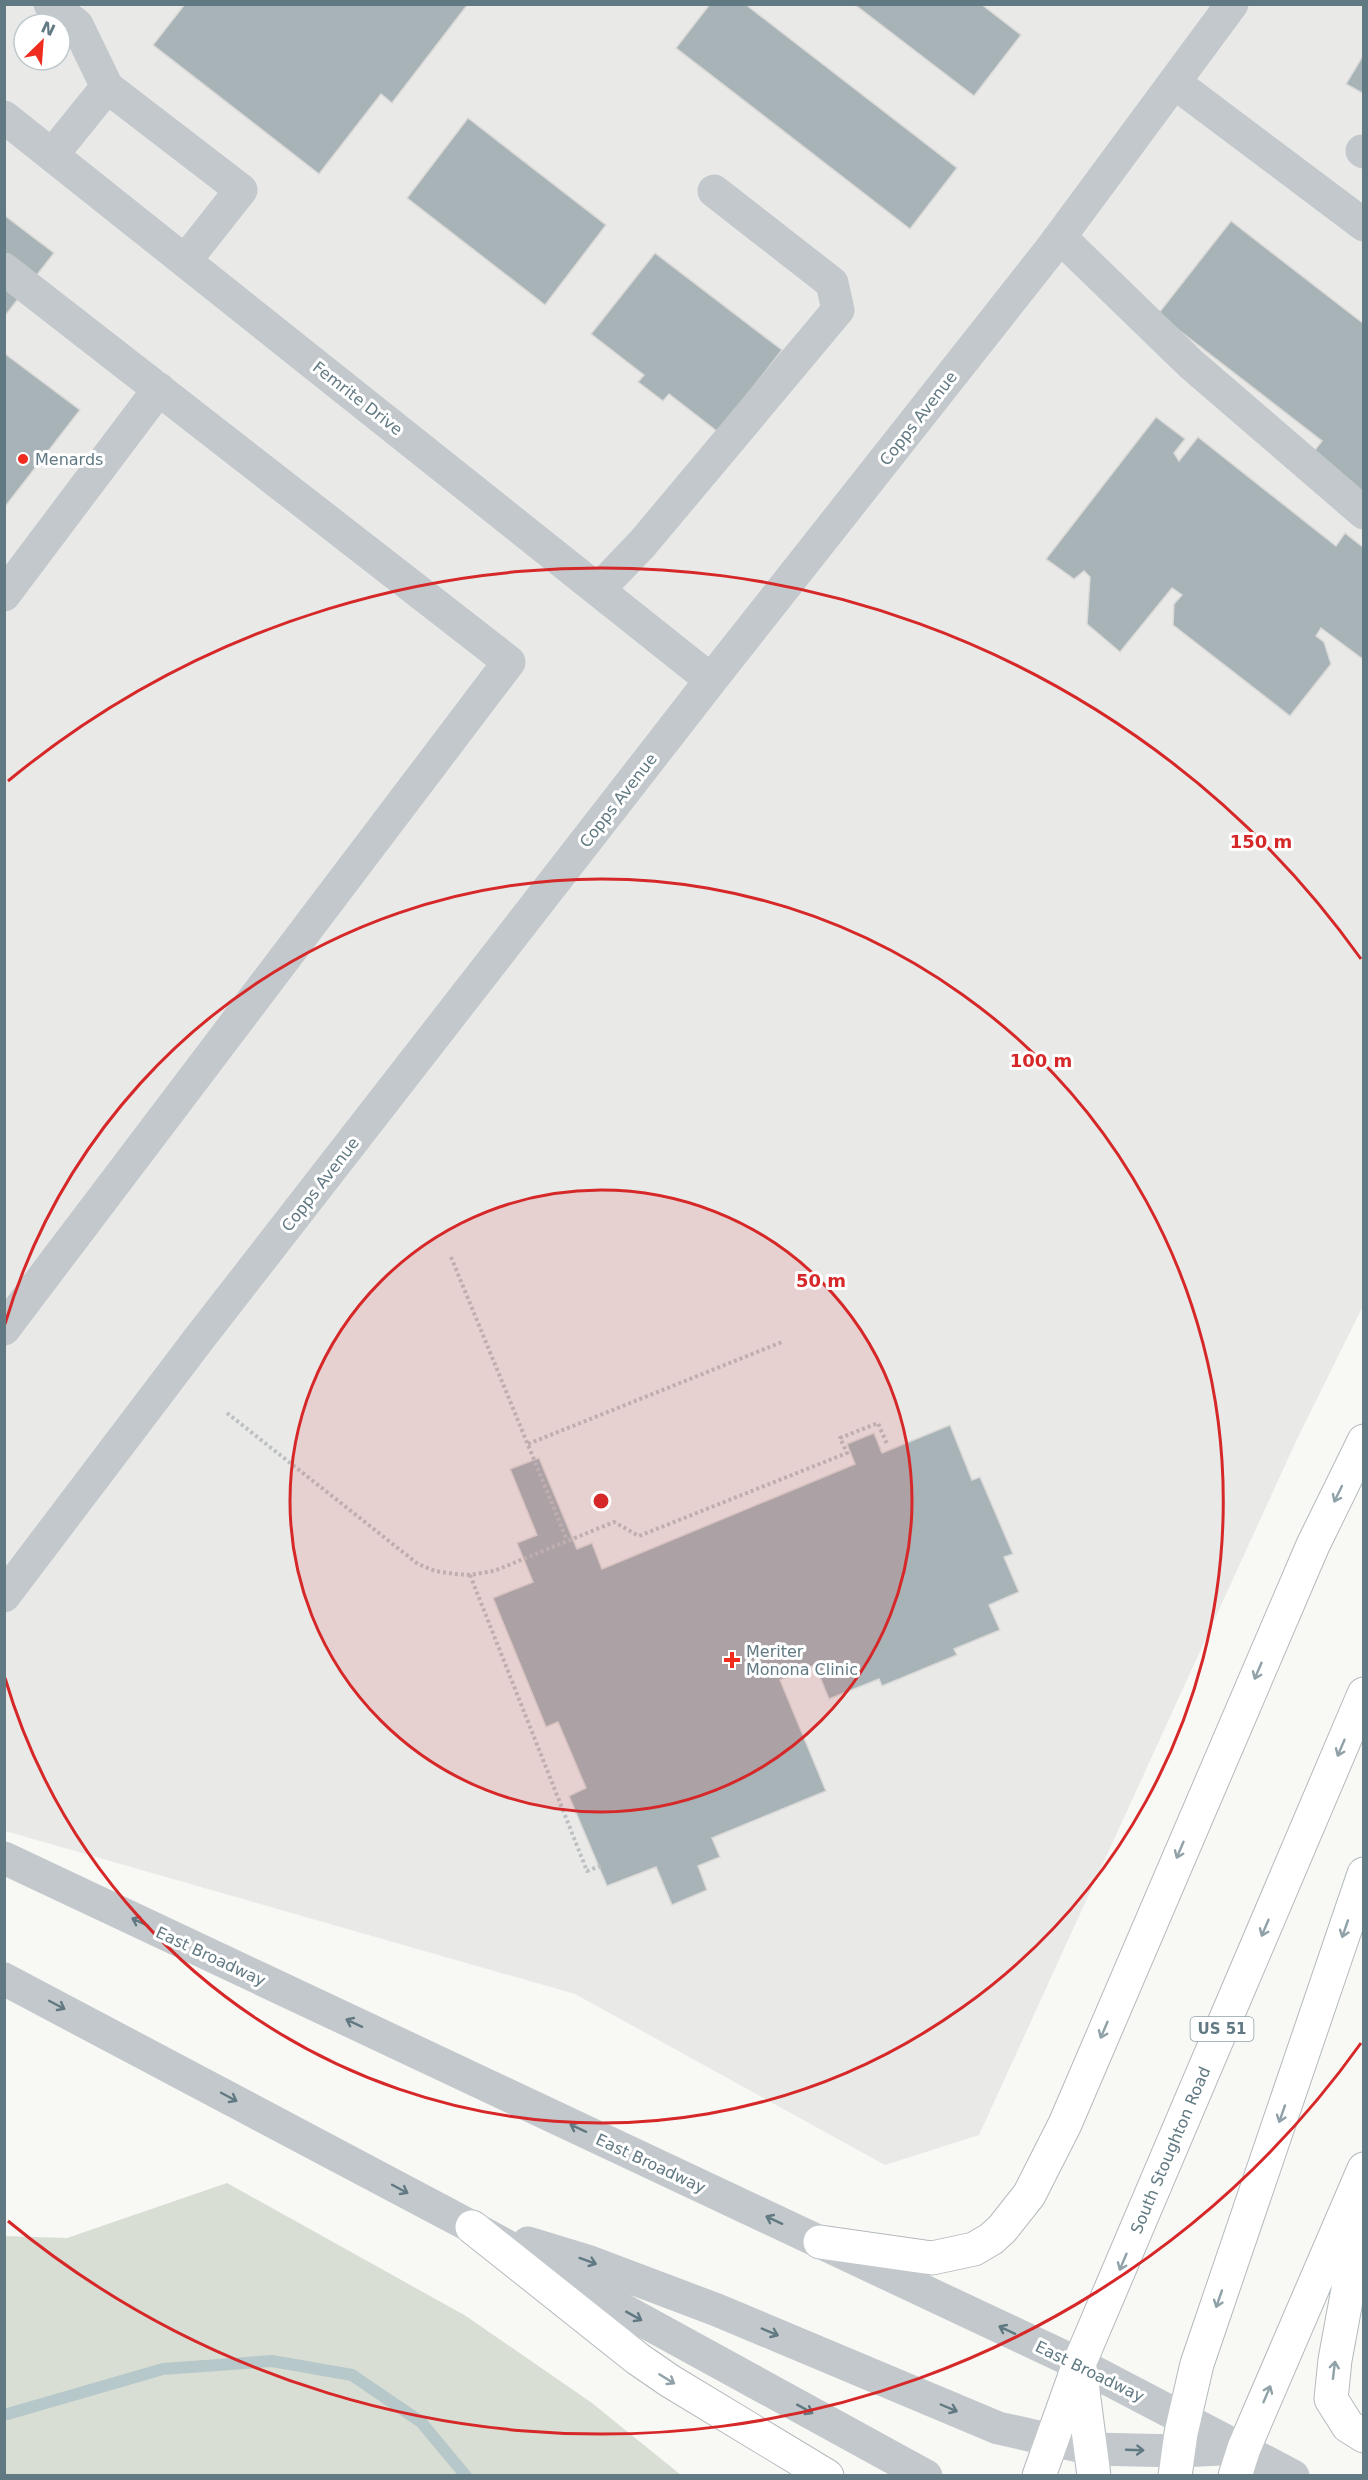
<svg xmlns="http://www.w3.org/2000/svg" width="1368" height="2480" viewBox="0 0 1368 2480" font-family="'DejaVu Sans',sans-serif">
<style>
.built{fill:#e9e9e8;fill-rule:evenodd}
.green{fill:#d9ded4}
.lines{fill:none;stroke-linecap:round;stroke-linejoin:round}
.stream{stroke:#b7c8ca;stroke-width:12}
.building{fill:#a7b3b7;stroke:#dad9d7;stroke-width:1.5}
.major-casing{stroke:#b3babd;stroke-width:35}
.path{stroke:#bcc0c2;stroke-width:4;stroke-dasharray:3 3;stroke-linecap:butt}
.minor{stroke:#c2c8cb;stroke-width:33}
.major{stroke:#fff;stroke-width:33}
.oneway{stroke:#90a1a8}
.oneway2{stroke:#617982}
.ring{fill:none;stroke:#d62828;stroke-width:3}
.poi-dot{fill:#ef2c1e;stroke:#fff;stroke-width:2}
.labels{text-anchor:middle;stroke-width:6;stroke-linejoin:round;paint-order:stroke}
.shield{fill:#fff;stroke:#90a1a8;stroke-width:1.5}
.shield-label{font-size:15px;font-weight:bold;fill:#617982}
.street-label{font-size:16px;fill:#617982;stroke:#fff}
.poi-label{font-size:16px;fill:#617982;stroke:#fff;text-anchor:start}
.centre{fill:#d62828;stroke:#fff;stroke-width:3}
.ring-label{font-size:18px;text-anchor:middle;font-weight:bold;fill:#d62828;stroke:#fff;stroke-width:6;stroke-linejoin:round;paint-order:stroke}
</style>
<rect width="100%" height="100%" fill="#f8f8f5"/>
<path class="built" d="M4,5H1363V1306L1297,1439L979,2135L885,2165L575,1994L5,1831ZM24,24H60V60H24Z"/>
<path class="green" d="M227,2183L466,2316L592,2403L681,2475H5V2236L67,2238Z"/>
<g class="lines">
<path class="stream" d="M4,2415L163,2369L272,2361L352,2375L421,2422L466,2476"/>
</g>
<path class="building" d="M185,4H468L392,103L381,94L319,174L153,45Z
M710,4H745L957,168L910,229L676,48Z
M854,4H981L1021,35L974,96Z
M1364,54V94L1346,84Z
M468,118L606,225L545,305L407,198Z
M4,215L54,253L4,317Z
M1231,221L1364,324V502L1308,459L1322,441L1158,314Z
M655,253L782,350L718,432L669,394L663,401L638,382L644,375L591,334Z
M4,353L80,410L4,508Z
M1156,417L1185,439L1174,453L1179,461L1198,437L1336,546L1345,533L1364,548V660L1321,628L1316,636L1324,642L1331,664L1290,716L1173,625L1174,604L1182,595L1172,588L1120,652L1087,624L1090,577L1084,571L1074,579L1046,559Z
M950,1425L972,1480L980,1477L1013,1554L1004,1557L1019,1592L989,1605L1000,1630L954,1649L957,1655L882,1686L879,1679L829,1699L815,1665L780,1680L826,1791L712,1838L720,1857L698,1866L707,1890L672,1905L656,1867L607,1886L569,1796L586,1788L558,1722L546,1727L493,1598L533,1582L517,1543L537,1535L510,1469L539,1458L577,1549L592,1543L602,1569L855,1464L847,1444L874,1433L882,1453Z"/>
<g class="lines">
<defs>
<path id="major" d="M1364,2203L1335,2360L1331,2399L1348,2426L1364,2436
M472,2227L638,2359L670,2381L827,2476
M820,2242L932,2258L974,2249L991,2239L1002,2229L1029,2195L1065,2124L1313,1545L1364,1441
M1080,2368L1094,2476
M1039,2476L1079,2364L1364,1694
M1175,2476L1181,2433L1197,2364L1364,1874
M1235,2476L1244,2448L1364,2169"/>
</defs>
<use href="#major" class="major-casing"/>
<path class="path" d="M451,1257L567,1540
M227,1413L418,1564L435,1571L455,1574L470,1575L494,1571L614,1522L639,1536L847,1453L840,1438L878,1423L887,1444
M528,1444L782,1342
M470,1575L587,1871L603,1865"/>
<path class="minor" d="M50,4L77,25L107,87L241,190L185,261
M1175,83L1364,225
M4,117L711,680
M1362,151L1364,152
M52,155L107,87
M1060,237L1191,364L1364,513
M4,269L509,662L4,1329
M598,590L643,543L838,310L832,283L714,191
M4,595L159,389
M4,1596L198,1340L711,680L1051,249L1232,4
M4,1858L1079,2364L1293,2476
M4,1979L472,2227L926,2476
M528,2243L587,2261L717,2310L998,2428L1092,2449L1179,2451L1243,2448"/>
<use href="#major" class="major"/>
</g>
<defs><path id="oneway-shaft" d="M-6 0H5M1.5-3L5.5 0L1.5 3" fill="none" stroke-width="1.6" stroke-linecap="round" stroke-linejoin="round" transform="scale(1.5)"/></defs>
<g class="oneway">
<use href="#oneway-shaft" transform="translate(1338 1494) rotate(116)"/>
<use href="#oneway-shaft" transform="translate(1258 1671) rotate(113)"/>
<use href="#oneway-shaft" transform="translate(1341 1748) rotate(113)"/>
<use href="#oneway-shaft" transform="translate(1180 1850) rotate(113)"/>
<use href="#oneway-shaft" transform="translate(1265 1928) rotate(113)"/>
<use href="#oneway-shaft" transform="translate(1345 1929) rotate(109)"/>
<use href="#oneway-shaft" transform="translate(1104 2030) rotate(113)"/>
<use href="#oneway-shaft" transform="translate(1282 2114) rotate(109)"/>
<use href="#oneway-shaft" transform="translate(1123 2262) rotate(113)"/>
<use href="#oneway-shaft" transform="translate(1219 2299) rotate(109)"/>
<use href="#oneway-shaft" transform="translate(1334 2370) rotate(-83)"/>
<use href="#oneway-shaft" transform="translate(667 2379) rotate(32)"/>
<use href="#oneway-shaft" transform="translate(1267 2394) rotate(-67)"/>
</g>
<g class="oneway2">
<use href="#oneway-shaft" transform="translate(140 1922) rotate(-155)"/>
<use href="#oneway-shaft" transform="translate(57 2005) rotate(28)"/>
<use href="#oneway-shaft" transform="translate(354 2023) rotate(-155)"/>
<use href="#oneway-shaft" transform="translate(229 2097) rotate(28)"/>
<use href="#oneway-shaft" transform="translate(578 2128) rotate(-155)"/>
<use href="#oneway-shaft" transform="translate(400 2189) rotate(28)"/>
<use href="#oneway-shaft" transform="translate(774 2220) rotate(-155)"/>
<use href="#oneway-shaft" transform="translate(588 2261) rotate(20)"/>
<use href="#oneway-shaft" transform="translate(634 2316) rotate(29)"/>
<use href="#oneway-shaft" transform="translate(1007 2330) rotate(-155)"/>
<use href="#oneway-shaft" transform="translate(770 2332) rotate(23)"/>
<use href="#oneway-shaft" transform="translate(949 2408) rotate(23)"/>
<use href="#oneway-shaft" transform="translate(805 2409) rotate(29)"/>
<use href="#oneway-shaft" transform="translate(1135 2450) rotate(2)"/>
</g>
<circle cx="601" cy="1501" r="311" fill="#d62828" fill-opacity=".12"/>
<g class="ring">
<circle cx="601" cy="1501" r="311"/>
<path d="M5 1324A622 622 0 1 1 5 1678"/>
<path d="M1361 2043A933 933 0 0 1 8 2221M8 781A933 933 0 0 1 1361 959"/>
</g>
<g class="poi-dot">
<circle cx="23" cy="459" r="6"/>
<path d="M729 1651h6v6h6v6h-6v6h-6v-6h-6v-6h6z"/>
</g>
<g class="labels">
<rect class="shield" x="1190.5" y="2017" width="63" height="24" rx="4.5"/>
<g class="shield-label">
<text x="1222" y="2034">US 51</text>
</g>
<g class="street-label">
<text transform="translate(358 398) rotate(38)" y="6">Femrite Drive</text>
<text transform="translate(918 418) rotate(-52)" y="6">Copps Avenue</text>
<text transform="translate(618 800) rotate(-52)" y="6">Copps Avenue</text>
<text transform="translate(320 1184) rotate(-52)" y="6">Copps Avenue</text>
<text transform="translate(211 1956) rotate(25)" y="6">East Broadway</text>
<text transform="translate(1170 2150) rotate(-67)" y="6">South Stoughton Road</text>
<text transform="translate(651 2163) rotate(25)" y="6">East Broadway</text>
<text transform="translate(1090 2371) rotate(26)" y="6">East Broadway</text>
</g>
<g class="poi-label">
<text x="35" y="465">Menards</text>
<text x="746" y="1657">Meriter<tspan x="746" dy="18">Monona Clinic</tspan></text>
</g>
</g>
<circle cx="601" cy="1501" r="9" class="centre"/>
<g class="ring-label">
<text x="1261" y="848">150 m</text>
<text x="1041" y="1067">100 m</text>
<text x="821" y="1287">50 m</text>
</g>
<rect width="1368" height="2480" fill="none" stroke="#617982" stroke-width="12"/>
<g transform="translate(42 42) rotate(25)"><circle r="28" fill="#ffffff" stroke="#c0c9cd" stroke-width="1.5"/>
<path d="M0-4.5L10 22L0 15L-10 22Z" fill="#ef2c1e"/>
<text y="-9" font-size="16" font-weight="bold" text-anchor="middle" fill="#617982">N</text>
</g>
</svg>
